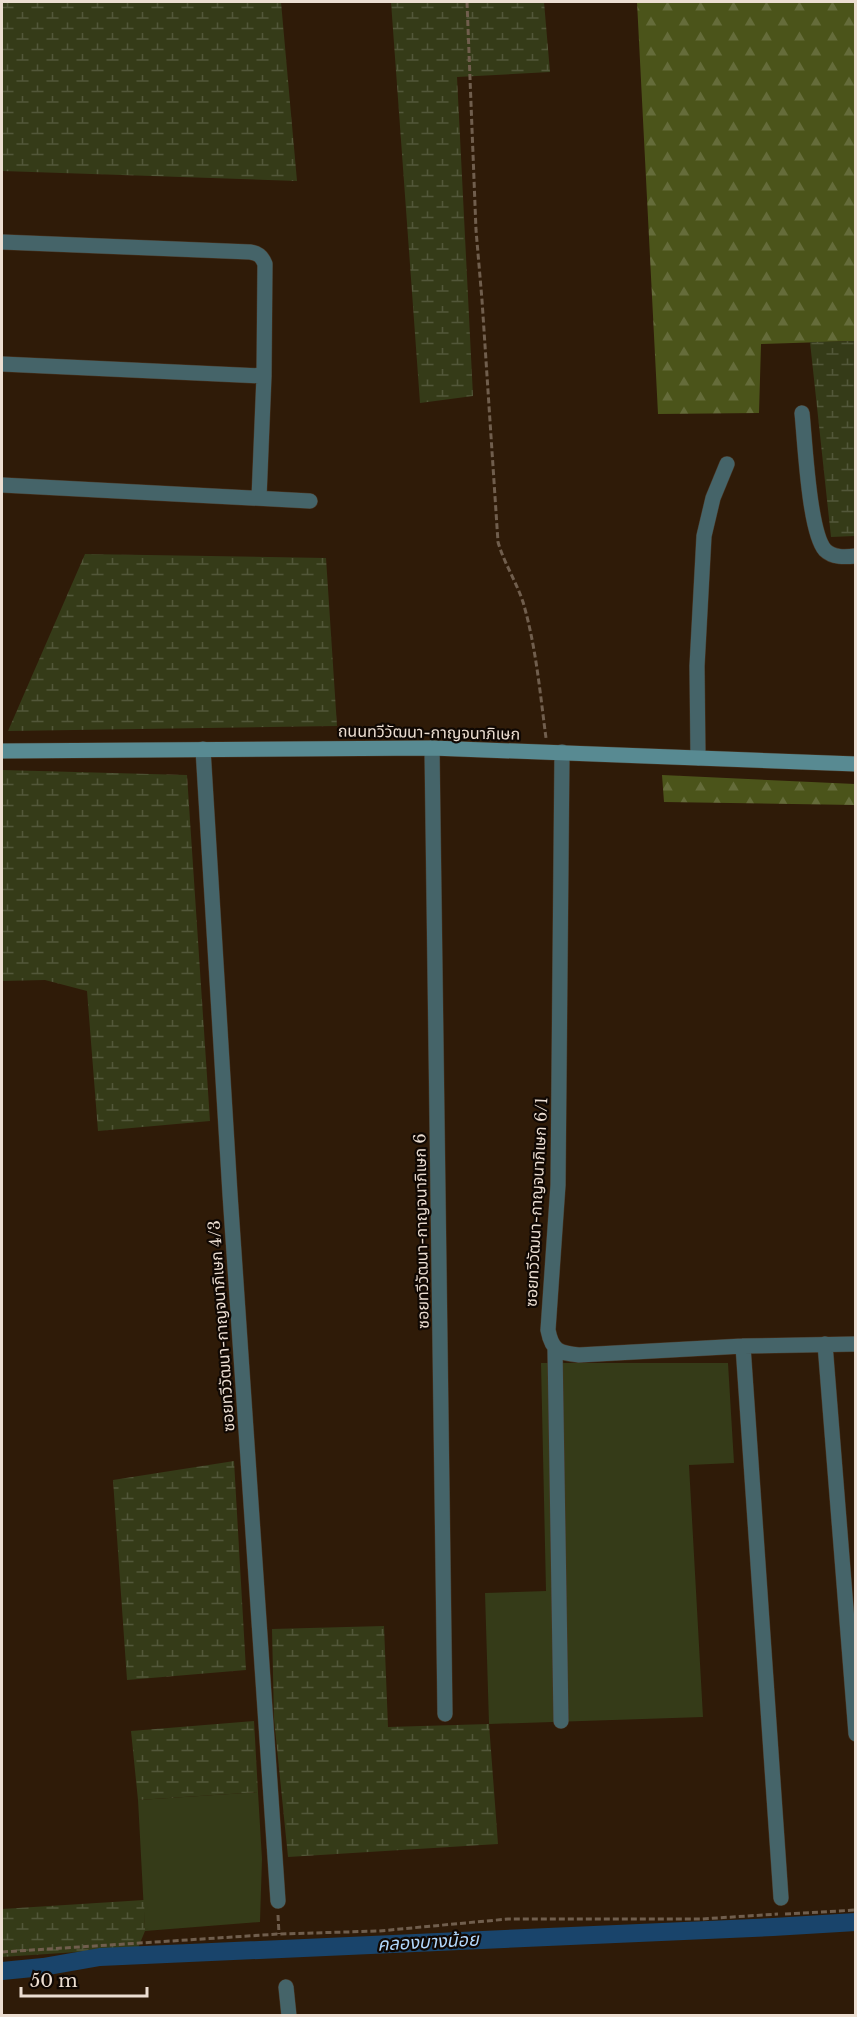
<svg xmlns="http://www.w3.org/2000/svg" width="857" height="2017" viewBox="0 0 857 2017" font-family="'Libre Baskerville','Noto Sans Thai',serif">
<style>
.grass{fill:#353b18}
.forest{fill:url(#forest-firs)}
.wetland{fill:url(#wetland-marsh)}
.lines{fill:none;stroke-linecap:round;stroke-linejoin:round}
.canal{stroke:#19446b;stroke-width:18}
.street-casing{stroke:#493624;stroke-width:16}
.secondary-casing{stroke:#493624;stroke-width:16}
.path{stroke:#705e4d;stroke-width:3;stroke-dasharray:6 3;stroke-linecap:butt}
.street{stroke:#456469;stroke-width:15}
.secondary{stroke:#588a92;stroke-width:15}
.labels{text-anchor:middle;stroke-width:4.5;stroke-linejoin:round;paint-order:stroke}
.street-label{font-size:16px;fill:#ecded2;stroke:#100803}
.water-label{font-size:18px;font-style:italic;fill:#b2d8fd;stroke:#100803}
</style>
<defs>
<pattern id="forest-firs" width="22" height="20" patternUnits="userSpaceOnUse" patternTransform="scale(1.5)"><rect width="22" height="20" fill="#4b541a"/><path d="M5 1l3.5 6h-7zM16 11l3.5 6h-7z" fill="#656c3a"/></pattern>
<pattern id="wetland-marsh" width="20" height="14" patternUnits="userSpaceOnUse" patternTransform="scale(1.5)"><rect width="20" height="14" fill="#353b18"/><path d="M1 5h8M5 5V1M11 12h8M15 12V8" fill="none" stroke="#525739"/></pattern>
</defs>
<rect width="100%" height="100%" fill="#2f1b08"/>
<path class="grass" d="M541,1363H728L734,1463L689,1465L703,1717L489,1724L485,1593L546,1591Z
M258,1792L262,1859L260,1922L145,1931L138,1800Z"/>
<path class="forest" d="M637,2H855V341L761,344L759,413L658,414Z
M662,775L855,784V805L664,802Z"/>
<path class="wetland" d="M2,2H281L297,181L2,171Z
M391,2H544L550,72L457,77L473,396L420,403Z
M855,341V536L831,537L810,342Z
M85,554L326,558L337,726L8,731Z
M2,770L187,775L210,1121L98,1131L87,991L45,980L2,981Z
M234,1461L246,1670L127,1680L113,1480Z
M384,1626L388,1727L489,1724L498,1844L288,1857L274,1719L272,1629Z
M254,1721L258,1792L138,1800L131,1731Z
M144,1900L145,1931L138,1948L2,1957V1909Z"/>
<g class="lines">
<path class="canal" d="M2,1971L43,1967L100,1957L773,1927L856,1922"/>
<defs>
<path id="street" d="M2,242L250,252C258,253 262,256 265,264L264,376L259,498
M2,364L264,376
M802,413C805,441 809,532 825,550C833,558 845,557 856,556
M2,485L310,501
M432,748L445,1714
M203,749L230,1194L278,1901
M562,752L558,1185L548,1330C552,1351 559,1353 579,1355L743,1346L856,1344
M698,758L697,666L704,536L713,498L727,464
M825,1344L856,1734
M743,1346L781,1898
M555,1348L561,1721
M286,1987L289,2016"/>
<path id="secondary" d="M2,751L432,748L856,764"/>
</defs>
<use href="#street" class="street-casing"/>
<use href="#secondary" class="secondary-casing"/>
<path class="path" d="M467,2L476,230L482,300L498,542C504,563 516,581 523,602C536,646 540,693 546,738
M785,1914L856,1910
M278,1915L279,1934
M2,1952L279,1934L379,1931L508,1919H702L778,1914"/>
<use href="#street" class="street"/>
<use href="#secondary" class="secondary"/>
</g>
<g class="labels">
<g class="street-label">
<text transform="translate(429 732) rotate(1)" y="6">ถนนทวีวัฒนา-กาญจนาภิเษก</text>
<text transform="translate(536 1202) rotate(-87)" y="6">ซอยทวีวัฒนา-กาญจนาภิเษก 6/1</text>
<text transform="translate(421 1231) rotate(-91)" y="6">ซอยทวีวัฒนา-กาญจนาภิเษก 6</text>
<text transform="translate(221 1326) rotate(-94)" y="6">ซอยทวีวัฒนา-กาญจนาภิเษก 4/3</text>
</g>
<g class="water-label">
<text transform="translate(428 1942) rotate(-3)" y="6">คลองบางน้อย</text>
</g>
</g>
<rect width="857" height="2017" fill="none" stroke="#ecded2" stroke-width="6"/>
<path d="M21 1987v9h126v-9" fill="none" stroke="#ecded2" stroke-width="3"/>
<text x="30" y="1987" font-size="18" fill="#ecded2" stroke="#100803" stroke-width="4.5" paint-order="stroke">50 m</text>
</svg>
